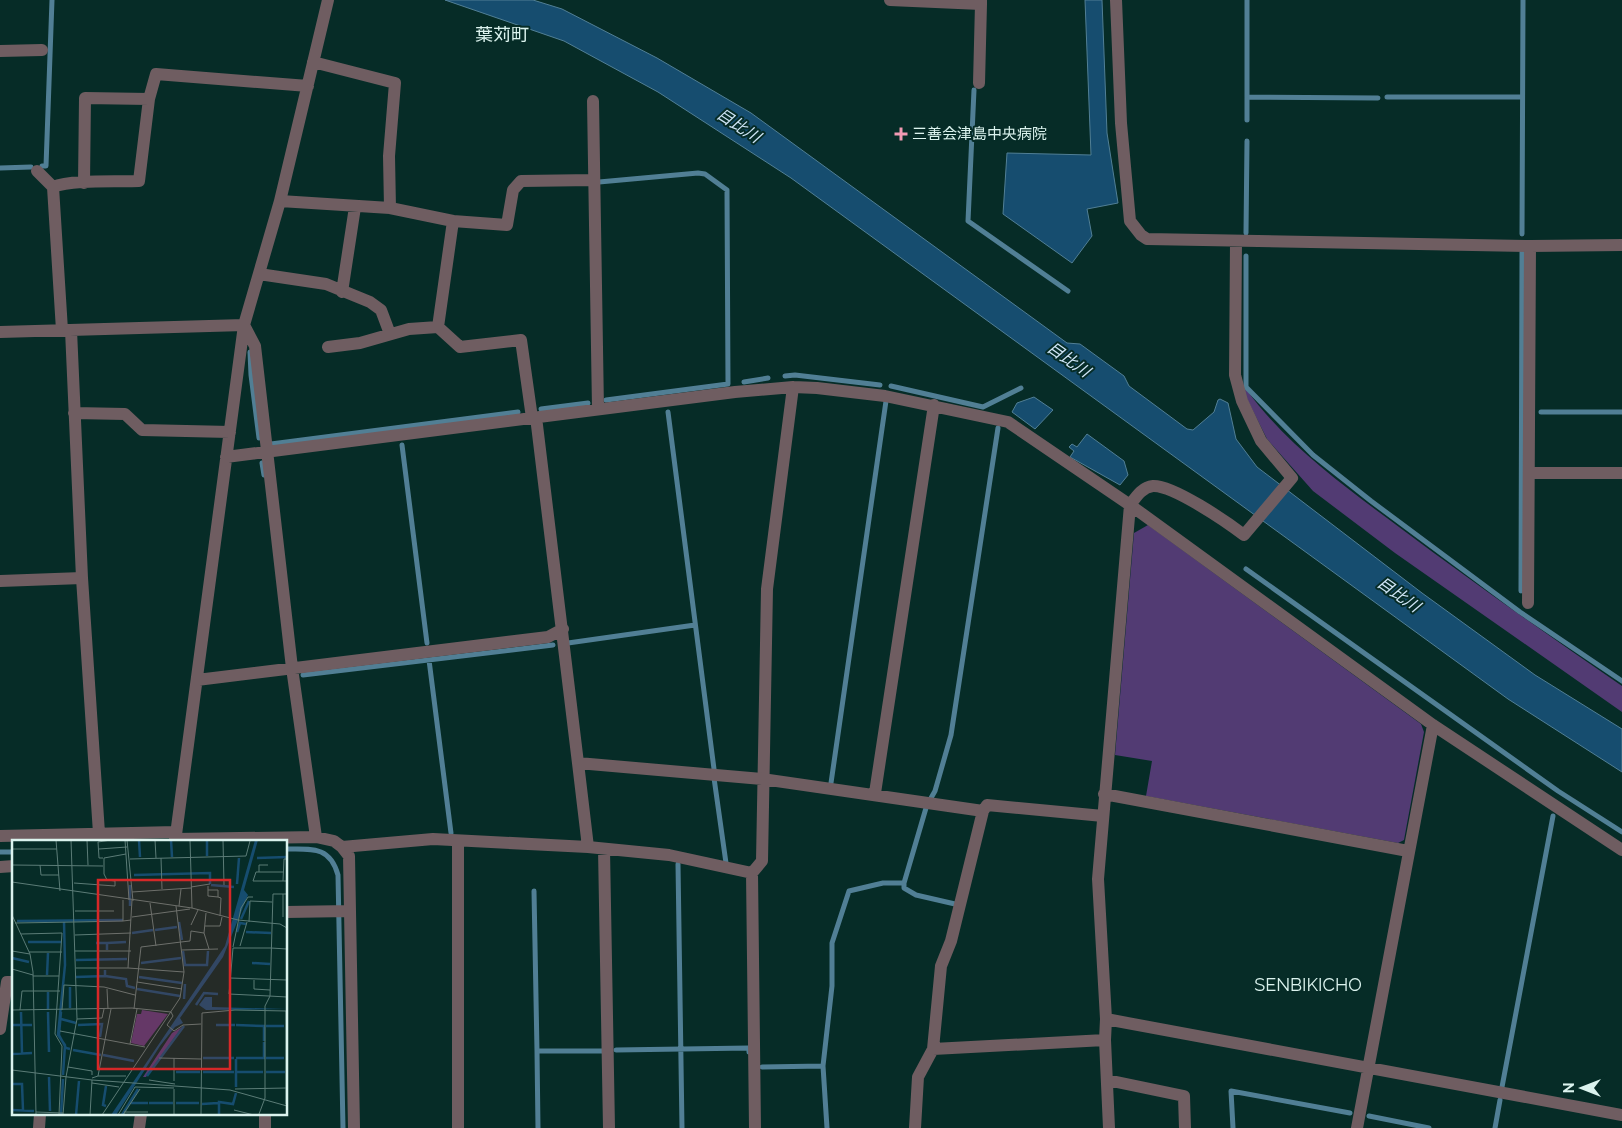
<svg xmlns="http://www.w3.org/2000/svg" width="1622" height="1128" viewBox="0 0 1622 1128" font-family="Raleway,'Noto Sans JP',sans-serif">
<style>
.green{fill:#523b73}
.water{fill:#164d6f;stroke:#517f95}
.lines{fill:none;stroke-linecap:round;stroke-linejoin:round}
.stream{stroke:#517f95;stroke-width:5}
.minor{stroke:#6f5d61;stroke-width:12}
.poi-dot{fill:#f19ab3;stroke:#062c27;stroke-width:2}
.labels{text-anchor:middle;stroke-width:4;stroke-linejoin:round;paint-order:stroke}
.poi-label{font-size:15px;fill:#dbf3ee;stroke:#062c27;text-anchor:start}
.water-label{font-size:16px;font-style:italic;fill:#d0e6f7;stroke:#062c27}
.quarter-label{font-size:18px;fill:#dbf3ee;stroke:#062c27}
.inset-river{fill:none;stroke:#164d6f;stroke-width:2.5}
.inset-road{fill:none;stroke:#5b7c77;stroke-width:1}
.view{fill:#d62828;fill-opacity:0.15;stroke:#d62828;stroke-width:2.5}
.inset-edge{fill:none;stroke:#dbf3ee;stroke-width:2.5}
</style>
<rect width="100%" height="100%" fill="#062c27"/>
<path class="green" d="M1246,389C1287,446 1348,489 1403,530C1475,584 1548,635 1622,686V712L1395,553L1313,491L1267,439L1243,391Z
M1148,525L1421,724L1424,732L1404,840L1398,843L1146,796L1152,761L1115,755L1134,533Z"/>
<path class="water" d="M445,0H533L562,9L657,58L751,113L1067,343L1080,344L1124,376L1129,386L1187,429L1193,430L1214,412L1218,400L1220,399L1228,403L1236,439L1257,467L1422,593L1535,675L1622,729V772L1508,699L791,178L658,92L564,41Z
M1085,0H1102L1107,133L1118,203L1087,209L1092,236L1072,263L1003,214L1007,153L1091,155Z
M1034,397L1053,410L1035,429L1012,412L1017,403Z
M1087,434L1124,461L1128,475L1120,485L1070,457L1074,451L1069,447L1072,444L1077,447Z"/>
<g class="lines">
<path class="stream" d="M1247,0V120
M974,90L968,221L1068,291
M1247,97L1378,98
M1387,97H1522
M42,166H46L52,0
M0,168L31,167
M599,182L698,173L705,174L727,190L728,384L606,400
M1246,233L1247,141
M1522,234L1523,0
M1246,256V387L1313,455L1371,501L1520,612L1622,681
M250,352L251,375L259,438
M785,376L795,375L880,385
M744,382L768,378
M891,386L983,407L1021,388
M541,409L588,403
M668,412L714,769
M1541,412H1622
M271,444L518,412
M402,445L427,643
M262,463L264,475
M1246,569L1558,791L1622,832
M1521,591L1522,252
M568,643L695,625
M429,660L451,833
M303,675L553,645
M714,778L726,863
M831,783L886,401
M931,798L935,791L951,735L998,428
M286,849C312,849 330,846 338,875L343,1128
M0,852H14
M678,864L682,1128
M904,883V888L916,895L955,904
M534,891L537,1051
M616,1050L749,1048V1052
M823,1066L832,986V943L849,891L883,883H904L926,808
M762,1067L823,1066L827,1128
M1502,1087L1553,816
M1369,1116L1429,1128
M538,1128L537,1051H604
M1233,1128L1231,1091L1350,1113
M1495,1128L1500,1100"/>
<path class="minor" d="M890,0L981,4V0
M1116,0L1121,123L1130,221L1141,235L1147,239L1530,246L1622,245
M0,51L42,50
M313,62L395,83L389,156L390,208
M979,83L981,4
M149,99L156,74L308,86
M593,101L598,409
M37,171L53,187L62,330
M53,187C72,179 117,182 139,181L149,99L85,98L84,183
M280,201L390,208L453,221L438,327L460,347L521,340L532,418
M453,221L507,225L513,190L521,181L594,180
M259,274L326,284L370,302L381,310L390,334
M342,292L355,207
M244,325L255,346L292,668L316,837
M71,330L82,578L99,833
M0,332L244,325
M328,347L360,343L409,329L438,327
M74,413L125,414L142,430L230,432
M536,417L578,763L762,779L983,811
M226,457L735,392L793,387L817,388L885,396L1008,422L1130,505L1433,725L1622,850
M1530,473H1622
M0,581L82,578
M1528,603L1530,246
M197,680L548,637L563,629
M578,763L588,847
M875,793L934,405
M1104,794L1408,851
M0,836L176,832
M175,839L316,837L334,841L342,847L433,839L588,847L669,855L752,873
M175,842L244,325L280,201L328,0
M604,849L609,1128
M0,867L14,866
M350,911L354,1128
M286,912L350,911L349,856L342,847
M1106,1019L1622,1115
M0,1029L7,982H14
M933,1049L1105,1040
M1107,1080L1184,1096L1185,1128
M265,1114V1128
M39,1128L40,1114
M139,1128L141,1114
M458,1128V842
M755,1128L752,873L762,861L767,589L793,387
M915,1128L918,1077L933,1049L941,966L951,941L983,811L987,805L1103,816
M1109,1128L1105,1040L1106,1019L1098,879L1130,505C1136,497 1142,487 1153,486C1173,485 1227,522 1244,535L1292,478L1261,441L1242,401L1235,375L1236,242
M1357,1128L1433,725"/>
</g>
<path class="poi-dot" d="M898.5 126.5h5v5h5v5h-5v5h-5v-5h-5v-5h5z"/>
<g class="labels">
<g class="poi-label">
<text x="912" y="139">三善会津島中央病院</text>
</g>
<g class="water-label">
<text transform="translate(739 125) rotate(33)" y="6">目比川</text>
<text transform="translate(1069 359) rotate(35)" y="6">目比川</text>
<text transform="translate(1399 594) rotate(35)" y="6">目比川</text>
</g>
<g class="quarter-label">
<text x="502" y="41">葉苅町</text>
<text x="1308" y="991">SENBIKICHO</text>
</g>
</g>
<g transform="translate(12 840)">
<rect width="275" height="275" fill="#062c27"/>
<path d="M130,170L156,174L132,206L119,203L125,174H129ZM170,187L134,237H131L160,193Z" fill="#523b73"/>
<path d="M243,0H246L232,50L236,55L211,117L168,178L171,183L163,187L148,206L104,275H99L213,106ZM193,157H200V167L275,169L194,170L187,165Z" fill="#164d6f"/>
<path class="inset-river" d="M127,0L128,17M159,0L160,17M195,0V16M245,18L275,17M122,35L198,33V44M225,44L227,18M118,45V66M199,45L222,47M229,79L237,61M5,81L111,80M167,82L170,100M143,90L165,87M225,92L228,83L234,84M234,92L259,93M120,93L141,90M16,102H49M84,103H95V110M95,103L114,102M171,111L173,125H195L196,111M0,118L17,122M64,120L115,119M129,123L169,118M240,123L258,124M35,135L36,113M93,136L114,139L115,146L123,148M64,137L93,136V130M127,137L170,143M58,147V168M125,149L168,156M172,159L173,144M184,165L192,153L206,154M36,169V152M9,172L10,213M36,172L37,212M49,172L47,195L54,208L58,209M49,179L64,183M0,185H20M66,185L90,184L88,197M204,185H223M224,185L252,186V201M254,186H272M61,210L89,215M0,214L20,213M91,215L122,221M191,218H222M224,218H252V202M254,218H272M164,232H188M191,232H222M225,232H251M254,232H273M51,235L53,205L46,195L53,125L52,81M135,236L172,186M37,237L38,271M0,244H10L11,270M94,246L91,265L94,266M224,247V219M119,263H136M137,263H161M164,263H187M190,264L206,263M0,270L22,271M49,275L51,239M64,275L67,241M110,275L126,249M207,275V262L221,264L224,253"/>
<path class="inset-road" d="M44,0L48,51M75,0L76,25M113,0L117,60M115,0L121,61M143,0L144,18M178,0L180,68M211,0L212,45M0,9H45M87,9L115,7M91,18H87L86,2L99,0M149,18L150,49M118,19L234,16L238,1M0,25L91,26M28,25L29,35H47M247,32V25H256M272,32H244L241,41H275M271,41L272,19H275M0,42L180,68L226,80L268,84L275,88M62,43L103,46V41L95,40L92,34V18L114,14M196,46V56L206,57V50H196M179,47L198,44M120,52L179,48M206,57L209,58L208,76M111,60V81L119,80M138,63L144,106M167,66L169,49M63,71H102M0,75L18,114L21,132L24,275M120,77L178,69M271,77V54M63,82L111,81M237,82L238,61L260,62M3,83L63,82M179,85L186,70M193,86H208L210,77M192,93L197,109M9,94L50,93L43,194L50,206L47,275M63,95L119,93M169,102L178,101L179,91L192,93L194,73M228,106L235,82M221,107L229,68L236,57H241M259,108L275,109M170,110L206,109M0,111L18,114M63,111H119M17,112H50M64,128H116L172,132M116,128L120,60M0,129L21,135M21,136H47M218,138L275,140M242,140V149L258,150M125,142L170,149M95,149L96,169M257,156L217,154L221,108H259M257,156L275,157M122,169L129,107L169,102M0,170L120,168L159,172L161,176L155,185L162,191L171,185L189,184M8,170L10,151H48M50,170L52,145L92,147L123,155M65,179L90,178L92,169M48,191L133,207M118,204L125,169M147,218L189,219M274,219V171M56,227L80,231V235M0,230L80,240L218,250L275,266M86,236H114M80,238L86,236L99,169M137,240L163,244M162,241V218M80,243L107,247M274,248V219M162,249V275M223,249L275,248M274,264V248M222,270L242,275M24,272L51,273M112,272H136M247,274L253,258V166L258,156L261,54H275M51,275L54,237L65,179L59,0M78,275L80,240M90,275L168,158L172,132L164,66M106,275L123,247L162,248M111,275L128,249M189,275L190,173L223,170L275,171"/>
<path class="view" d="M86,40H218V229H86Z"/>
<rect width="275" height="275" class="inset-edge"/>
</g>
<g transform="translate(1582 1088) rotate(270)" stroke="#062c27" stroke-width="4" paint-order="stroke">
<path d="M0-4L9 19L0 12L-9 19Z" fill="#dbf3ee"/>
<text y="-8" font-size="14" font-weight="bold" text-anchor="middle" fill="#dbf3ee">N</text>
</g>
</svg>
